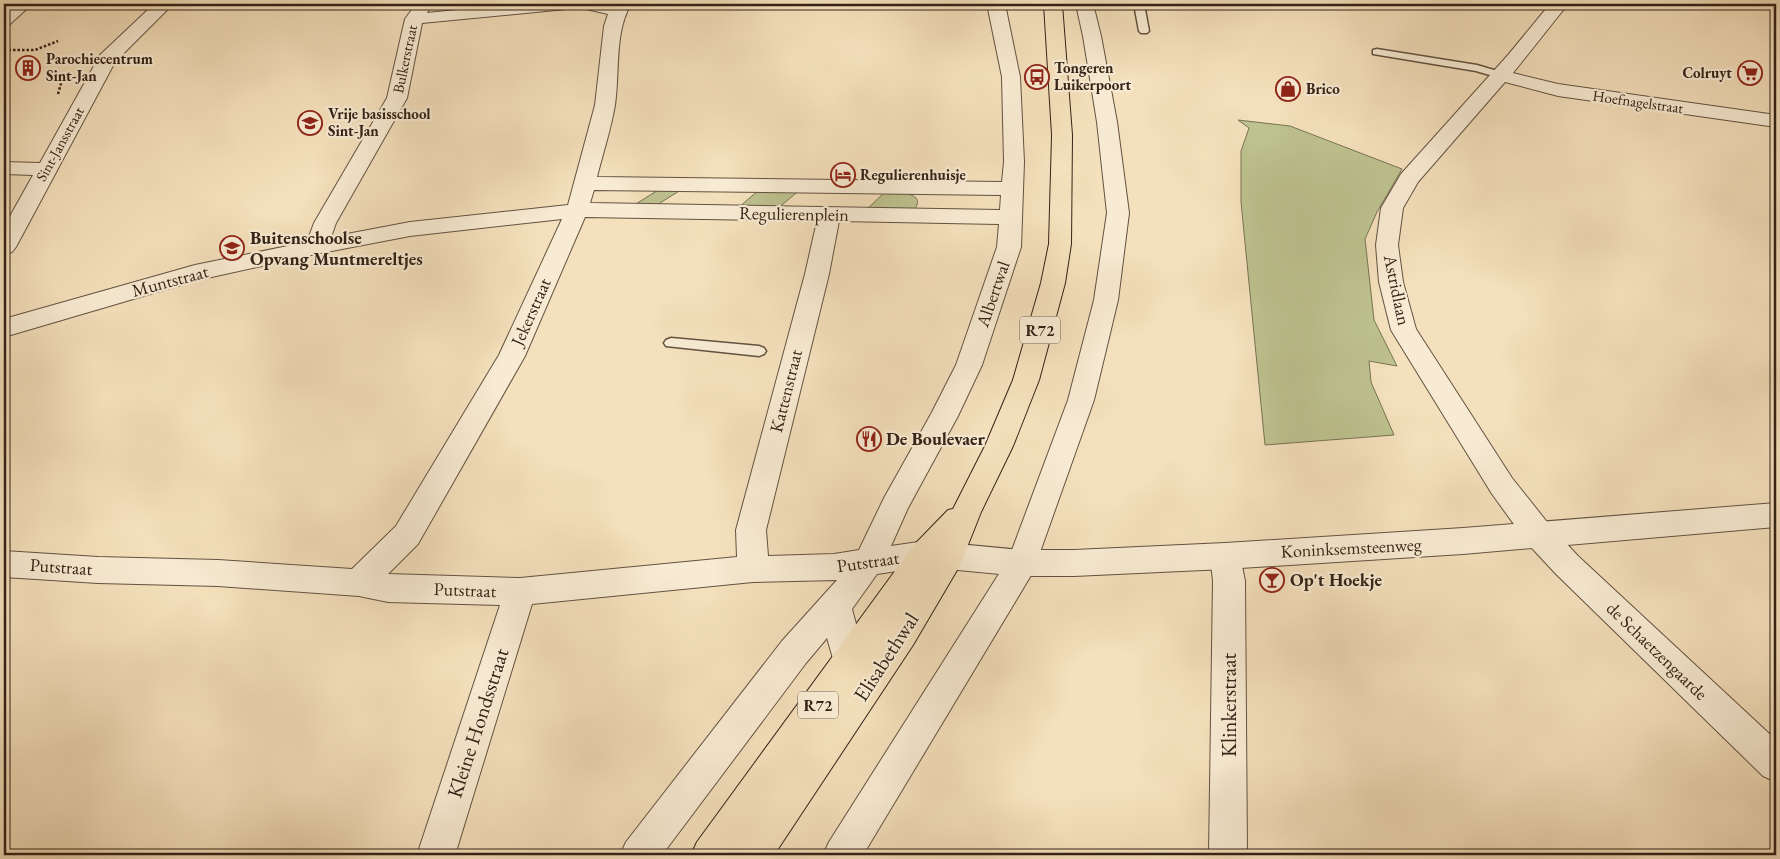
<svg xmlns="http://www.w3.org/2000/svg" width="1780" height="859" viewBox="0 0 1780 859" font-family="'EB Garamond',serif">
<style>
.green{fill:#bdc28f;stroke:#787253}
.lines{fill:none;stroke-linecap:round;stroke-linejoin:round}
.service-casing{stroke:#635240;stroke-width:3}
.minor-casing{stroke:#635240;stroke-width:2}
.tertiary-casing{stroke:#635240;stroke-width:2}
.primary-casing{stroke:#332217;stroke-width:2}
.path{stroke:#332217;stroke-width:2.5;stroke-dasharray:2.5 2;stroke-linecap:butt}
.service{fill:#f8ebd3;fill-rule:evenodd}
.minor{fill:#f8ebd3;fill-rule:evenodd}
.tertiary{fill:#f8ebd3;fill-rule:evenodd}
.primary{fill:#f4e0bc;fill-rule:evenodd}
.labels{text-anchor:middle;stroke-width:4.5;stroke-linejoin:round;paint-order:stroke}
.far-poi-label{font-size:15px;font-weight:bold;fill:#332217;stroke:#f8ebd3;text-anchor:start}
.far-street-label{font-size:15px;fill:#332217;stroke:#f8ebd3}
.shield{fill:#f8ebd3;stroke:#6e5e4f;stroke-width:1}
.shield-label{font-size:16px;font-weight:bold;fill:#332217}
.street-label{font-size:18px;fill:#332217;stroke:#f8ebd3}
.poi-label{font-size:18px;font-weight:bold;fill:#332217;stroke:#f8ebd3;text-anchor:start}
.near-street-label{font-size:21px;fill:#332217;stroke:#f8ebd3}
</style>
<rect width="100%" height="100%" fill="#f4e0bc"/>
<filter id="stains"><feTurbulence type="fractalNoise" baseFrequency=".004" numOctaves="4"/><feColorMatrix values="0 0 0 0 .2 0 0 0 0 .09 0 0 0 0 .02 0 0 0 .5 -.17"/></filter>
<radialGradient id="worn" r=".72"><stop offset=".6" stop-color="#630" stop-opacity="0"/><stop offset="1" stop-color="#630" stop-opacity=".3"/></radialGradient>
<path class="green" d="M1238,120L1290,126L1402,169L1377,212L1365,239L1374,320L1397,366L1369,361L1371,382L1394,435L1265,445L1241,202V151L1249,128Z
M663,187L684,188L652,208L631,207Z
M760,189H801L777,209L738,208Z
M886,191C896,192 928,192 914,210H866Z"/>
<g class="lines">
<defs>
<path id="service" d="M1134,4H1144L1149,31L1147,33H1141L1139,31Z
M1377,49L1477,65L1504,73L1505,75L1500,78L1476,71L1373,54V50Z
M671,338L759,346L764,348L766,351L764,354L759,356L666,346L664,343L666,340Z"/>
<path id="minor" d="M13,4H32L10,24L4,25V11Z
M154,4H173L115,62L16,247L12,252L4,254V227L33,175L4,174V162L40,163L100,55Z
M416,4H432L427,13L516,4H631C614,33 620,72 615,105C611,129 603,153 597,177L1002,182L1004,162L1002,77L987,4H1005L1020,77L1024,162L1021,247L982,365L958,416L908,508L891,546L925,541L936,545L940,554L936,563L925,567L877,574L852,609L866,661L861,672L849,676L837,672L827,638L806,663L662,855H620L626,842L782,641L837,580L753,582L532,604L455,855H417L500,605L388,602L359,596L218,586L98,583L4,577V551L98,557L218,560L352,569L396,526L499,355L562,219L410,236L316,254L198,280L4,337V319L195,265L307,242L314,223L387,98L405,19ZM573,6L608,14L604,26L595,105L568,205L410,222L331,237L336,223L407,98L422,23L566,9ZM594,190L1001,195L1000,210L590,203ZM585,217L817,221L805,274L736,530L737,557L520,578L388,574L418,544L525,356ZM839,221L999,224L997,247L956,365L931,414L884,498L859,550L834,554L768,556L766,530L829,274Z
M1073,4H1090L1094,8L1101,36L1117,122L1129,213L1118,300L1094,400L1033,572L863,855H823L829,842L1009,558L1068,400L1094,300L1107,213L1097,122L1083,36L1077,9Z
M1550,4H1568L1513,73L1558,84L1776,115V127L1558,96L1505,82L1418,182L1403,208L1398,245L1403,282L1416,329L1512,478L1551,527L1578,556L1776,740V782L1763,776L1556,574L1529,545L1492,494L1391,330L1379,282L1376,245L1381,208L1401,174L1508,55Z
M1225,543L1236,547L1240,556L1245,581L1247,855H1209L1213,581L1210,556L1214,547Z"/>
<path id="tertiary" d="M1776,503V527L1463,554L1225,569L1074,576H1022L926,567L915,563L911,554L915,545L926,541L1022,550H1074L1225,543L1463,528Z"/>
<path id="primary" d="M1044,4H1062L1072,135L1071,244L1065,283L1039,380L1013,446L981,512L960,565L913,645L774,855H691L697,842L914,545L948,510L953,509L985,446L1013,380L1041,283L1049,244L1052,135Z"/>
</defs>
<use href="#service" class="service-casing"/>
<use href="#minor" class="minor-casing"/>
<use href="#tertiary" class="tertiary-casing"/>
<use href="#primary" class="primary-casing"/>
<path class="path" d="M4,50H35L58,41
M58,94L62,80"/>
<use href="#service" class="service"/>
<use href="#minor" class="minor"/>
<use href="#tertiary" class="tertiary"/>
<use href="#primary" class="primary"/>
</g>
<defs>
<symbol id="building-ring" viewBox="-11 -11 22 22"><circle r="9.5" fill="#f8ebd3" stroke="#8f2418" stroke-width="1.5"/><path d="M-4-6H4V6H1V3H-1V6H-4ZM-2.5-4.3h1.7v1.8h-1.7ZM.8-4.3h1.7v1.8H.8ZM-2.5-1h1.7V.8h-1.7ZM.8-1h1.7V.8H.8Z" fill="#8f2418"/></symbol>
<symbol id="supermarket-ring" viewBox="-11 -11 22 22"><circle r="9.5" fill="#f8ebd3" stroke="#8f2418" stroke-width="1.5"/><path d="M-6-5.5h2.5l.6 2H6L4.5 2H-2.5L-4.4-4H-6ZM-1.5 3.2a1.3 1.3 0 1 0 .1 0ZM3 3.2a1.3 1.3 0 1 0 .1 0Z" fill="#8f2418"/></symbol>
<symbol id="bus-ring" viewBox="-11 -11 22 22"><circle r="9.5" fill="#f8ebd3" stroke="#8f2418" stroke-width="1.5"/><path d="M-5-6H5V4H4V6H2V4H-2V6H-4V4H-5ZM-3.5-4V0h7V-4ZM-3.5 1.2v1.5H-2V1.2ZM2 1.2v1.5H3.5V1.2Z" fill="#8f2418"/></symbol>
<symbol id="shop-ring" viewBox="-11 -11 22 22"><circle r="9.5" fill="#f8ebd3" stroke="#8f2418" stroke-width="1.5"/><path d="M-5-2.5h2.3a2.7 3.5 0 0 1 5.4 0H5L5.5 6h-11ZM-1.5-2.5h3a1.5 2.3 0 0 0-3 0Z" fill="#8f2418"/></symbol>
<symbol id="school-ring" viewBox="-11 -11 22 22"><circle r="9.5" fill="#f8ebd3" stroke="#8f2418" stroke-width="1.5"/><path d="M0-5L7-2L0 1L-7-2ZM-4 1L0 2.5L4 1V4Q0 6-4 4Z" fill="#8f2418"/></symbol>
<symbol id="hotel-ring" viewBox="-11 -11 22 22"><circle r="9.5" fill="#f8ebd3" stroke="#8f2418" stroke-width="1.5"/><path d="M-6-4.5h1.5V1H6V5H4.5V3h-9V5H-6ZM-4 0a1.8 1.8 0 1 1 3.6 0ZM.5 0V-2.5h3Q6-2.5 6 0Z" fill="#8f2418"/></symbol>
<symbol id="restaurant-ring" viewBox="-11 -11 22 22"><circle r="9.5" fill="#f8ebd3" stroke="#8f2418" stroke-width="1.5"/><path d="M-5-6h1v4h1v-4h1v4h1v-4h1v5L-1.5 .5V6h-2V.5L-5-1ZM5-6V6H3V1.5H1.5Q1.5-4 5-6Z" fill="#8f2418"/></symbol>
<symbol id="bar-ring" viewBox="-11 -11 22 22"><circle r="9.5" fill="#f8ebd3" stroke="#8f2418" stroke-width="1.5"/><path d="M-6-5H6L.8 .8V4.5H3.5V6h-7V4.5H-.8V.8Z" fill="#8f2418"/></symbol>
</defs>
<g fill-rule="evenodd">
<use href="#building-ring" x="14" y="54" width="28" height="28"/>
<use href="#supermarket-ring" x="1736" y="59" width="28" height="28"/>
<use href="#bus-ring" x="1023" y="63" width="28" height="28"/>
<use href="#shop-ring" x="1274" y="75" width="28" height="28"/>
<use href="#school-ring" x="296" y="109" width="28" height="28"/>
<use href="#hotel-ring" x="829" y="161" width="28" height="28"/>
<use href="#school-ring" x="218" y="234" width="28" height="28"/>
<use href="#restaurant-ring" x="855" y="425" width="28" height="28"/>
<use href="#bar-ring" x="1258" y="566" width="28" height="28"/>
</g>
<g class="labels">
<g class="far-poi-label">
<text x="46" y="64">Parochiecentrum<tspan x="46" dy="17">Sint-Jan</tspan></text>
<text x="1054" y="73">Tongeren<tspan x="1054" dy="17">Luikerpoort</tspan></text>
<text x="1732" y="78" text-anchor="end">Colruyt</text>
<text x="1306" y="94">Brico</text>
<text x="328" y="119">Vrije basisschool<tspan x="328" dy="17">Sint-Jan</tspan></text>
<text x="860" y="180">Regulierenhuisje</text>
</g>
<g class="far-street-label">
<text transform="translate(405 59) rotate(-78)" y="5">Bulkerstraat</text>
<text transform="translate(1638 102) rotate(8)" y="5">Hoefnagelstraat</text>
<text transform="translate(60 144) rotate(-61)" y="5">Sint-Jansstraat</text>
</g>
<g class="shield">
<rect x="1020" y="316.5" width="40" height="27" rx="4"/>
<rect x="798" y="691.5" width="40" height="27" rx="4"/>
</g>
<g class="shield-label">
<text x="1040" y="336">R72</text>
<text x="818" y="711">R72</text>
</g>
<g class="street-label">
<text transform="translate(794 214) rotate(1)" y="6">Regulierenplein</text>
<text transform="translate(170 281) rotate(-15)" y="6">Muntstraat</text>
<text transform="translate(1397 290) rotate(78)" y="6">Astridlaan</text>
<text transform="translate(993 294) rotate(-71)" y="6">Albertwal</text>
<text transform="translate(531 312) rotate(-66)" y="6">Jekerstraat</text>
<text transform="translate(786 391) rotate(-76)" y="6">Kattenstraat</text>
<text transform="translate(1351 548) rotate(-3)" y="6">Koninksemsteenweg</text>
<text transform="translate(868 562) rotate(-8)" y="6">Putstraat</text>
<text transform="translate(61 567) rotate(4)" y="6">Putstraat</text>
<text transform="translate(465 590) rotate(2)" y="6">Putstraat</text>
<text transform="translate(1657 651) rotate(44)" y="6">de Schaetzengaarde</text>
</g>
<g class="poi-label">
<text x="250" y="244">Buitenschoolse<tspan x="250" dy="21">Opvang Muntmereltjes</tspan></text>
<text x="886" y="445">De Boulevaer</text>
<text x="1290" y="586">Op't Hoekje</text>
</g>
<g class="near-street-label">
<text transform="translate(886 657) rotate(-57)" y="7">Elisabethwal</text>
<text transform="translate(1229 705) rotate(-90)" y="7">Klinkerstraat</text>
<text transform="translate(478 723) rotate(-72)" y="7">Kleine Hondsstraat</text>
</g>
</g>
<rect width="1780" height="859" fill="none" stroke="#f4e0bc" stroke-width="20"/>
<rect x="5" y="5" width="1770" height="849" fill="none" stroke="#332217" stroke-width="2.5"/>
<rect x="10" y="10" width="1760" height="839" fill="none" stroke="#332217"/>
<rect width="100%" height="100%" filter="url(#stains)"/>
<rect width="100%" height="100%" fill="url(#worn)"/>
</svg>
